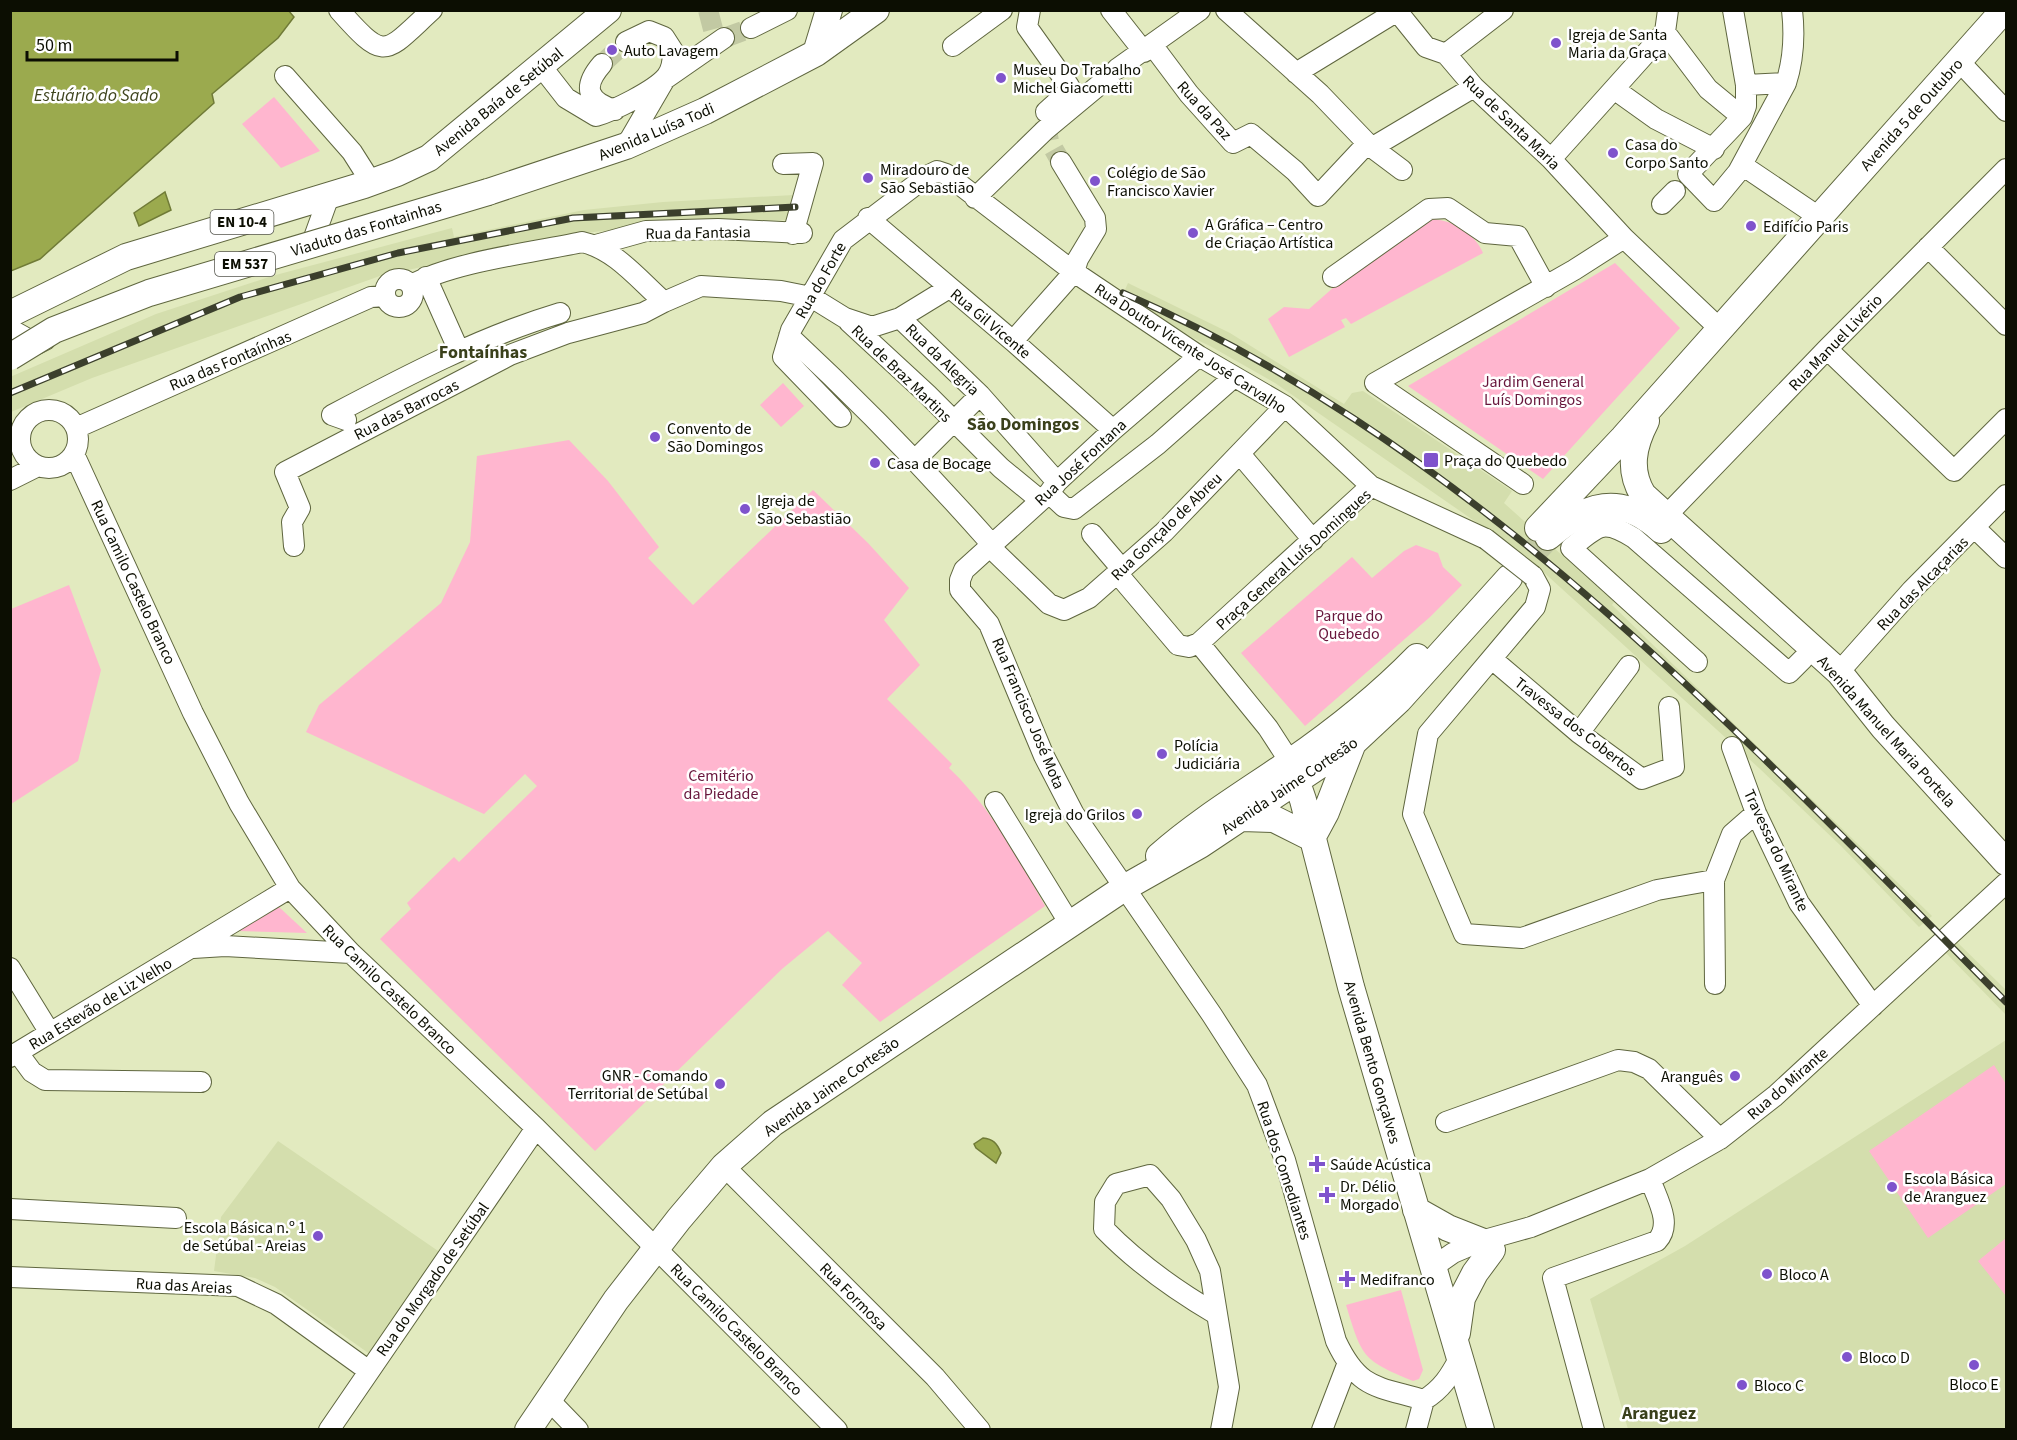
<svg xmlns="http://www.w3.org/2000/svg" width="2017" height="1440" viewBox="0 0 2017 1440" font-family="'Source Sans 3',sans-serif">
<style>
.built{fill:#d4dead}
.green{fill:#ffb6cf}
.water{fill:#9baa4e;stroke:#707b37;stroke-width:1.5}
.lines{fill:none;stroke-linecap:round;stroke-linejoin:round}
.minor-tunnel{stroke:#c2c9a3;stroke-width:20;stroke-dasharray:20 10;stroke-linecap:butt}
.major-tunnel{stroke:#c2c9a3;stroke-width:26;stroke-dasharray:26 13;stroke-linecap:butt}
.minor-casing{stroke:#5f663f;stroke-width:22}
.major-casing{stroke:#5f663f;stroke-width:28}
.minor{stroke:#fff;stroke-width:20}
.major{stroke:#fff;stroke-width:26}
.rail-casing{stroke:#3b3f2c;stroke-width:7}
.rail{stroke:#fff;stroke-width:4.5;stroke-dasharray:14;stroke-linecap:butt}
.minor-bridge-casing{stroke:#5f663f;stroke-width:22;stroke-linecap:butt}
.major-bridge-casing{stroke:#5f663f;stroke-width:28;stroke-linecap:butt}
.minor-bridge{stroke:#fff;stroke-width:20}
.major-bridge{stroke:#fff;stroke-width:26}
.poi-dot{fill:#7f53cc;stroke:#fff;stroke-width:2}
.labels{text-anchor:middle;stroke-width:5;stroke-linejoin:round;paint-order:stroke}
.shield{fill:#fff;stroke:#55564e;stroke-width:1.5}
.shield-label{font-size:15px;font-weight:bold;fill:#0c0e02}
.poi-label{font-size:16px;fill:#0c0e02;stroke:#fff;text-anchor:start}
.street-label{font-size:16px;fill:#0c0e02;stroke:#fff}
.park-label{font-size:16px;fill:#68163c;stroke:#fff}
.water-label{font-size:18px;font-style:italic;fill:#3f451e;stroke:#fff}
.neighbourhood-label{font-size:18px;font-weight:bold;fill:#3a401b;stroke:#fff}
</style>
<rect width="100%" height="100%" fill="#e2eabf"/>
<path class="built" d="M794,195L795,220L687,222L575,234L380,276L92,378L11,412L10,377L156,314L272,276L452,228L454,237L584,210L663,202Z
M1128,283L1230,333L1344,404L1352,393L1363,391L1512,491L1504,503L1614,602L1612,605L1932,916L1919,927L1841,846L1760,769L1528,558L1275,383L1210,346L1119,303Z
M1957,942L2006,990V1015L1946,953Z
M2006,1040V1429H1628L1590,1299L1685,1246Z
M278,1141L444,1255L374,1357L275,1287L255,1278L214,1271L221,1217Z"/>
<path class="green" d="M274,97L320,151L281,168L242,124Z
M1430,219C1451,219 1475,233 1483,253L1351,324L1346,318L1341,320L1345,327L1289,357L1268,319L1284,307L1309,309L1334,287Z
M1615,263L1680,328L1543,479L1408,386Z
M783,383L804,406L781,427L760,405Z
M569,440L608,481L659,547L648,558L693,605L813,490L868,543L909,588L884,620L920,665L887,699L952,764L949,768C990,807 1018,857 1045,906L880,1022L842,985L862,963L828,931L782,969L595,1151L380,939L411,909L407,903L454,857L459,862L537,786L525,774L484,814L306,732L319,705L441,603L470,542L477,456Z
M1416,545L1438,553L1443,567L1462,585L1430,617L1305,726L1241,653L1352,557L1372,578L1404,551Z
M69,585L101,670L78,761L11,804V609Z
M279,907L307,933L238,931Z
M1994,1065L2006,1084V1184L1928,1238L1869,1151Z
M2006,1238V1296L1978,1261Z
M1401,1290L1423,1370L1419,1379L1413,1381C1362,1360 1362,1357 1346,1305Z"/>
<path class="water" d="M11,10H288L294,17L278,38L212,94L214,103L40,259L11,271Z
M165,192L171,210L139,226L134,213Z
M983,1138C993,1139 997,1143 1001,1153L996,1163L976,1148L974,1144Z"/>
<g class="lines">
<path class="minor-tunnel" d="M708,10L714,33
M724,38L751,28
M602,64L626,42
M1045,121L1049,141L1061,162"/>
<path class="major-tunnel" d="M1509,578L1548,537"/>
<defs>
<path id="minor" d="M339,10C386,63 384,54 432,10
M1030,10L1027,27L1069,86L1067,93L1046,112
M1111,10L1144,52
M1226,10L1320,94L1370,146L1402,170
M1733,10L1746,85
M1397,11L1426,47L1446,54L1474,87L1551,159L1624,238L1719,328
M751,28L787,10
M1665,32L1708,89L1742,117
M953,46L1002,10
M1153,46L1189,94L1233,143L1251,134L1295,171L1318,196L1362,149L1378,144L1474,87
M1446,54L1503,10
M1958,60L2006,111
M602,64C582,87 587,101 615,110
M541,66L566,98L596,116C613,111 654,91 666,77C672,70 673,60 673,51L664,37L649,31L626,42
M1117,69L1200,10
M1296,73L1399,10
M285,76L352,152L371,182
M1786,83L1738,172L1714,201L1688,174L1742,117L1746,106V85Z
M1786,83C1794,58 1795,36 1792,10
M1614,89L1656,119L1714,149
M626,146L665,79L724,38
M1551,159L1665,32L1668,10
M783,164L813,163L793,234
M1742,165L1819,217
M975,198L1045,130L1110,76
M1662,204L1675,191
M868,218L1013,341L1113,430
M596,245L646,231L718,229L802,233
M302,246L312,243L329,196
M1928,247L2006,325
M426,277L459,351
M1333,277L1429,209L1448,208L1485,233L1518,236L1546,287
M385 293a14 14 0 1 1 28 0a14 14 0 1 1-28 0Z
M411,285C456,261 531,253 582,242C615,249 640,281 664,302L701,286L781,291L811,297L845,318L872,327L900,318L949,288
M900,318L980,395L1057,482
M849,322L927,394L1001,468L1040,500
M10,329L37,344L45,340
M789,336C859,401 924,468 987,539L991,548L1049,604L1064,610L1089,598L1164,532L1285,406
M1013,341L1074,272L1078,259L1096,229L1095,218L1061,162
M1827,349L1954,471L2006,419
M1199,356L1113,430L1057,482L1049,493L964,570L960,580V590L989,624L1044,756L1074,814L1212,1015L1257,1085L1285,1160L1336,1341C1359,1390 1377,1386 1424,1400
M20 439a29 29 0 1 1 58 0a29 29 0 1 1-58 0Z
M841,417L783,357L791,330L843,240L927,176L937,171L946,174L1074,272L1199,356L1285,406L1371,486
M346,420L332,415C406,376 480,337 560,313
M76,428L371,297L385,296
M74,454L193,713L239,803L290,888L351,953L536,1128L837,1430
M1240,454L1313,540
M916,459L980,395
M10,480L38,466
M1523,484L1375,383L1574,270L1624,238
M1049,493L1064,507L1074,509L1158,444L1234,377
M1665,517L1827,349L2006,169
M1975,528L2006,558
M1092,534L1121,568
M294,546L292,522L300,508L285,472L510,355L568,333L643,313L664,302
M1117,573L1178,645L1189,647L1199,643
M1533,576L1540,589L1535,607L1428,734L1413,814L1464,934L1522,938L1657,890L1714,880
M1492,659L1579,733L1642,779L1674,767L1669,707
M1697,662L1571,548C1598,526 1602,518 1634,538L1789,673L1803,659
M1839,672L1912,590L2006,495
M1579,733L1629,666
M1732,747L1756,813L1799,903L1873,1006
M1290,762L1268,728L1199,643L1371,486L1486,539
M995,802L1070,924
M193,948L225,946L351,953
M10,968L50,1033
M1715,984L1714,880L1732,834L1756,813
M18,1053L32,1072L45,1080L201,1082
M10,1057L290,888
M1446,1122L1618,1060L1634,1062L1649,1069L1720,1139
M724,1166L935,1377L980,1430
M10,1209L176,1218
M1433,1267L1453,1253L1481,1241L1531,1227L1650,1179L1720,1139L1775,1096L2006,883
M10,1277L238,1286L276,1304L369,1371
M1216,1314C1175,1290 1137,1263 1104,1229L1105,1202L1116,1184L1150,1175L1171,1199L1196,1240L1210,1271L1229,1387L1221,1430
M548,1399L578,1430
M329,1430L536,1128
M1322,1430L1347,1365
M1416,1430L1424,1400C1442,1389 1450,1376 1460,1357
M1594,1430L1553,1278L1657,1241C1673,1224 1657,1199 1650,1179"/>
<path id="major" d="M816,53L829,10
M488,192L626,146L705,111L816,53L876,10
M10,314L126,257L364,185L397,173L429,158L608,10
M1646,421C1633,446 1628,470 1643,495L1839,672L1883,727L2006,862
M1538,528L1623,438L2004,10
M1548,537C1586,504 1621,493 1661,530
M1290,762L1303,800L1351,987L1481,1430
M1242,818L1274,819L1312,838
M1312,838L1326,812L1353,743
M1159,856C1200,820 1245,793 1290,762C1335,731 1379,696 1417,657
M1416,1210L1448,1228L1481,1241
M1457,1333L1462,1298L1475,1273L1492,1250
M528,1430L616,1300L679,1219L724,1166L773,1123L1124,888L1200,845L1353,743L1399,700L1509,578"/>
</defs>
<use href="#minor" class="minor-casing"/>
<use href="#major" class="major-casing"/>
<use href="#minor" class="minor"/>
<use href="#major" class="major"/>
<defs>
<path id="rail" d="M1123,293C1476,447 1741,734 2006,1002
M10,393L240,297L398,253L573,218L795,207"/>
</defs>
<use href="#rail" class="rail-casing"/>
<use href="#rail" class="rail"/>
<defs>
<path id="minor-bridge" d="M1486,539L1533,576"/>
<path id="major-bridge" d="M10,357L54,330L149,293L488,192"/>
</defs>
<use href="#minor-bridge" class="minor-bridge-casing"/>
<use href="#major-bridge" class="major-bridge-casing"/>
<use href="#minor-bridge" class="minor-bridge"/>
<use href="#major-bridge" class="major-bridge"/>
</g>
<g class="poi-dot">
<circle cx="1556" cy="43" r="6"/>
<circle cx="612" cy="50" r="6"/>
<circle cx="1001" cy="78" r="6"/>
<circle cx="1613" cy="153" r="6"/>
<circle cx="868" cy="178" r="6"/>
<circle cx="1095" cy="181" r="6"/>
<circle cx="1751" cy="226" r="6"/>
<circle cx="1193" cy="233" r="6"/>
<circle cx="655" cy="437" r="6"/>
<rect x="1423" y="452" width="16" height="16" rx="3"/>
<circle cx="875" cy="463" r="6"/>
<circle cx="745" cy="509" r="6"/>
<circle cx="1162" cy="754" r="6"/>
<circle cx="1137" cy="814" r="6"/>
<circle cx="1735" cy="1076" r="6"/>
<circle cx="720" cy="1084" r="6"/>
<path d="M1314 1155h6v6h6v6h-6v6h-6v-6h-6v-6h6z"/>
<circle cx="1892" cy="1187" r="6"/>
<path d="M1324 1186h6v6h6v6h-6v6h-6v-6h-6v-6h6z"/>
<circle cx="318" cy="1236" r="6"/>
<circle cx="1767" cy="1274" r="6"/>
<path d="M1344 1270h6v6h6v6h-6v6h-6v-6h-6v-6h6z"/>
<circle cx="1847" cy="1357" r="6"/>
<circle cx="1974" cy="1365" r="6"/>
<circle cx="1742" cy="1385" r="6"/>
</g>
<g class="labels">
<g class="shield">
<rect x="210.5" y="210" width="63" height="24" rx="4.5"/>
<rect x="215" y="252" width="60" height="24" rx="4.5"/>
</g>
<g class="shield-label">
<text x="242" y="227">EN 10-4</text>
<text x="245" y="269">EM 537</text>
</g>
<g class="poi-label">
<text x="1568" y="40">Igreja de Santa<tspan x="1568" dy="18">Maria da Graça</tspan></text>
<text x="624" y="56">Auto Lavagem</text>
<text x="1013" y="75">Museu Do Trabalho<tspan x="1013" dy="18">Michel Giacometti</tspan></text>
<text x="1625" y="150">Casa do<tspan x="1625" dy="18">Corpo Santo</tspan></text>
<text x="880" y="175">Miradouro de<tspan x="880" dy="18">São Sebastião</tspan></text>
<text x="1107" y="178">Colégio de São<tspan x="1107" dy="18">Francisco Xavier</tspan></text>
<text x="1205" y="230">A Gráfica – Centro<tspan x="1205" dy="18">de Criação Artística</tspan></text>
<text x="1763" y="232">Edifício Paris</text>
<text x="667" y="434">Convento de<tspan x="667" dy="18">São Domingos</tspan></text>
<text x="1444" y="466">Praça do Quebedo</text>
<text x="887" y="469">Casa de Bocage</text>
<text x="757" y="506">Igreja de<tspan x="757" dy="18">São Sebastião</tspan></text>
<text x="1174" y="751">Polícia<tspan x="1174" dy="18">Judiciária</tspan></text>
<text x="1125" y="820" text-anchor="end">Igreja do Grilos</text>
<text x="708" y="1081" text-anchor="end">GNR - Comando<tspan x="708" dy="18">Territorial de Setúbal</tspan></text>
<text x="1723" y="1082" text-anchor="end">Aranguês</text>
<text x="1330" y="1170">Saúde Acústica</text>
<text x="1904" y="1184">Escola Básica<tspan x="1904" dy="18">de Aranguez</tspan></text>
<text x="1340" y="1192">Dr. Délio<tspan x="1340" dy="18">Morgado</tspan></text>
<text x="306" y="1233" text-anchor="end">Escola Básica n.º 1<tspan x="306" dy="18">de Setúbal - Areias</tspan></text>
<text x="1779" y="1280">Bloco A</text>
<text x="1360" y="1285">Medifranco</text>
<text x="1859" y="1363">Bloco D</text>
<text x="1974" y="1390" text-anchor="middle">Bloco E</text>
<text x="1754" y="1391">Bloco C</text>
</g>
<g class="street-label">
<text transform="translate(498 101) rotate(-39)" y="6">Avenida Baía de Setúbal</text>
<text transform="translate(1205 110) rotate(48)" y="6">Rua da Paz</text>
<text transform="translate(1911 114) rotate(-48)" y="6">Avenida 5 de Outubro</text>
<text transform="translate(1512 122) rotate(44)" y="6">Rua de Santa Maria</text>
<text transform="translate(656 131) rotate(-23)" y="6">Avenida Luísa Todi</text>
<text transform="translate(366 228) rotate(-17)" y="6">Viaduto das Fontainhas</text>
<text transform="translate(698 232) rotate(-1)" y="6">Rua da Fantasia</text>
<text transform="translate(820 280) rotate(-60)" y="6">Rua do Forte</text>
<text transform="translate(991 323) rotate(40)" y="6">Rua Gil Vicente</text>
<text transform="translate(1835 342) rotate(-46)" y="6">Rua Manuel Livério</text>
<text transform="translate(1191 348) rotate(33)" y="6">Rua Doutor Vicente José Carvalho</text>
<text transform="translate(943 359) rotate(44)" y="6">Rua da Alegria</text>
<text transform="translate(230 360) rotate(-23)" y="6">Rua das Fontaínhas</text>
<text transform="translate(902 373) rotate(44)" y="6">Rua de Braz Martins</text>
<text transform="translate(406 409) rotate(-27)" y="6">Rua das Barrocas</text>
<text transform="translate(1080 462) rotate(-43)" y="6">Rua José Fontana</text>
<text transform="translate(1166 526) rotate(-44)" y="6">Rua Gonçalo de Abreu</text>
<text transform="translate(1293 559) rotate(-42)" y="6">Praça General Luís Domingues</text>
<text transform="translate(134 582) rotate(65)" y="6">Rua Camilo Castelo Branco</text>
<text transform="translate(1922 583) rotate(-46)" y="6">Rua das Alcaçarias</text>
<text transform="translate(1029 713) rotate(67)" y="6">Rua Francisco José Mota</text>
<text transform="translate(1576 726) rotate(38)" y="6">Travessa dos Cobertos</text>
<text transform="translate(1887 731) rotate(48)" y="6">Avenida Manuel Maria Portela</text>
<text transform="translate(1289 785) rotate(-34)" y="6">Avenida Jaime Cortesão</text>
<text transform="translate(1777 850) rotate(65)" y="6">Travessa do Mirante</text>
<text transform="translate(390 989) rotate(44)" y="6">Rua Camilo Castelo Branco</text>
<text transform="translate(100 1003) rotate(-31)" y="6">Rua Estevão de Liz Velho</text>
<text transform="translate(1373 1062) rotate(74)" y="6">Avenida Bento Gonçalves</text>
<text transform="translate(1787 1083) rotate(-41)" y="6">Rua do Mirante</text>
<text transform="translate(831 1086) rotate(-35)" y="6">Avenida Jaime Cortesão</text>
<text transform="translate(1285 1170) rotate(72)" y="6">Rua dos Comediantes</text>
<text transform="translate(432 1279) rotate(-55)" y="6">Rua do Morgado de Setúbal</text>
<text transform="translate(184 1285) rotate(3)" y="6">Rua das Areias</text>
<text transform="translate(854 1296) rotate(45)" y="6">Rua Formosa</text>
<text transform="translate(737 1329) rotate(45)" y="6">Rua Camilo Castelo Branco</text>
</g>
<g class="park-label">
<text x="1533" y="387">Jardim General<tspan x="1533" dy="18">Luís Domingos</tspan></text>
<text x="1349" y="621">Parque do<tspan x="1349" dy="18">Quebedo</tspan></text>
<text x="721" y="781">Cemitério<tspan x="721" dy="18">da Piedade</tspan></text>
</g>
<g class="water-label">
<text x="96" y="101">Estuário do Sado</text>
</g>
<g class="neighbourhood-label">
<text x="483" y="358">Fontaínhas</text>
<text x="1023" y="430">São Domingos</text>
<text x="1659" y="1419">Aranguez</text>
</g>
</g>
<rect width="2017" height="1440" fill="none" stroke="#0c0e02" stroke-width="24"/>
<path d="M27 51v9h150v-9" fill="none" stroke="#0c0e02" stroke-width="3"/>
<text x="36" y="51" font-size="18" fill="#0c0e02" stroke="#ffffff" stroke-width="4.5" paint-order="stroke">50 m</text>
</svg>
